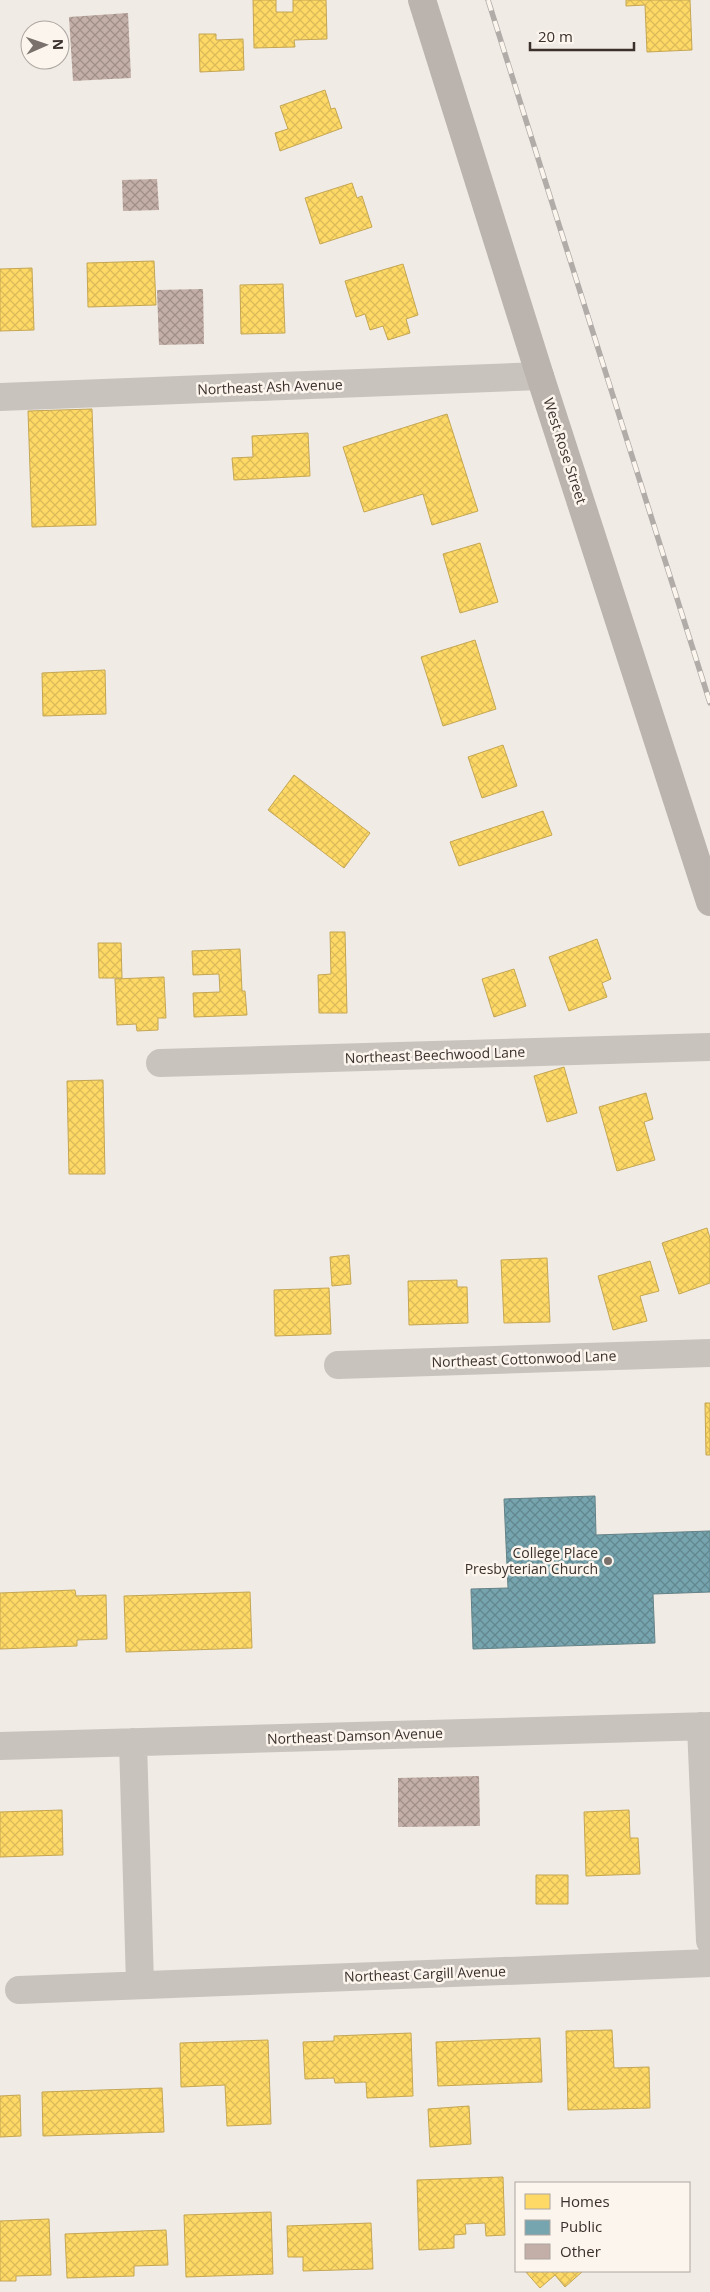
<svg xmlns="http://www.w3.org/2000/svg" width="710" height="2292" viewBox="0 0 710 2292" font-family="'Open Sans',sans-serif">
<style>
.homes{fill:url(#homes-cross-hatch);stroke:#c4a654}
.public{fill:url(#public-cross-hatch);stroke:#648287}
.building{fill:url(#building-cross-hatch)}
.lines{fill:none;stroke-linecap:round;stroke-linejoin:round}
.street{stroke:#c9c3be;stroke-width:28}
.secondary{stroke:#bab3ae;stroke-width:28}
.rail-casing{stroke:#b1aca8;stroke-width:5.5}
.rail{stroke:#fbf5ee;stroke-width:4;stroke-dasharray:11;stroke-linecap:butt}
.poi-dot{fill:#7a716c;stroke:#fbf5ee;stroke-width:2}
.labels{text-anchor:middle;stroke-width:5;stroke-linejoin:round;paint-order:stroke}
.street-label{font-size:14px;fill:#3b302b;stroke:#fbf5ee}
.poi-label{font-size:14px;fill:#3b302b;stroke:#fbf5ee;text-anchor:end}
</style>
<defs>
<pattern id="homes-cross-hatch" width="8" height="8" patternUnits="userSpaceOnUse" patternTransform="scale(1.25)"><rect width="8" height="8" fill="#ffd966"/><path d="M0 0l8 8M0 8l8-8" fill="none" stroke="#dbbb59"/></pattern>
<pattern id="public-cross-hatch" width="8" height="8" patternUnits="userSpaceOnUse" patternTransform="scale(1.25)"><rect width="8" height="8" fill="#76a5af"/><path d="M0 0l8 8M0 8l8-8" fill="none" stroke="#62878f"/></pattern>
<pattern id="building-cross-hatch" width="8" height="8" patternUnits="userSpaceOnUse" patternTransform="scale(1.25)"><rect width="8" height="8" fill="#c3afa7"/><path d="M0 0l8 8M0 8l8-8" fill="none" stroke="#a08f88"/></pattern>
</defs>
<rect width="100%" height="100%" fill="#f0ebe5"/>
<path class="homes" d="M253,0H276V12H293V0H326L327,39L294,40L295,47L254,48Z
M626,0H690L692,50L647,52L645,5L626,6Z
M199,34H216V40L243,39L244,70L200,72Z
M325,90L331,109L335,108L342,128L280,151L275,133L288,129L280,106Z
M352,183L357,198L362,196L372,227L320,244L305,198Z
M154,261L156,305L88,307L87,263Z
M403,264L418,315L406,319L410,333L388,340L383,326L370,330L365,314L356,317L345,281Z
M32,268L34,330L0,331V269Z
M283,284L285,333L241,334L240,285Z
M92,409L96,525L32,527L28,411Z
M447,414L478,511L432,525L423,494L364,512L343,447Z
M308,433L310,476L234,480L232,458L253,457L252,436Z
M480,543L498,602L460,613L443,554Z
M475,640L496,709L443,726L421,657Z
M105,670L106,714L43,716L42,673Z
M503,745L517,786L482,798L468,757Z
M294,775L370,833L344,868L268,810Z
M543,811L552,835L459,866L450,842Z
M330,932H345L347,1013H319L318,975L331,974Z
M597,939L611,979L602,983L607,997L569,1011L549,957Z
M98,943H121L122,978H99Z
M240,949L242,991H245L247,1015L194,1017L193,993L220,992L219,974L193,975L192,951Z
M514,969L526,1006L494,1017L482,979Z
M164,977L166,1018H158V1030L137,1031L136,1024L117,1025L115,979Z
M564,1067L577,1113L547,1122L534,1076Z
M103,1080L105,1174H69L67,1081Z
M646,1093L653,1119L644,1122L655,1160L617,1171L599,1107Z
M707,1228L710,1238V1283L679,1294L662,1243Z
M349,1255L351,1284L332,1286L330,1257Z
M547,1258L550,1322L504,1323L501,1260Z
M650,1261L659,1291L640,1296L647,1321L613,1330L598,1276Z
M457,1280V1287H467L468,1323L409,1325L408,1281Z
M329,1288L331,1334L275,1336L274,1290Z
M705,1403H710V1455H706Z
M75,1590L76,1596L106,1595L107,1639L77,1640V1646L0,1649V1593Z
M250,1592L252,1648L126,1652L124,1596Z
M62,1810L63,1855L0,1857V1812Z
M629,1810L630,1838H638L640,1874L586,1876L584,1812Z
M536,1875H568V1904H536Z
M612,2030L614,2068L649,2067L650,2108L568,2110L566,2031Z
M411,2033L413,2096L367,2098L366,2082L335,2083L334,2078L305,2079L303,2042L334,2041V2036Z
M540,2038L542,2082L438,2086L436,2042Z
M268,2040L271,2124L227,2126L225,2085L181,2087L180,2043Z
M162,2088L164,2132L43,2136L42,2092Z
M20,2095L21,2136L0,2137V2096Z
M469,2106L471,2144L430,2147L428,2109Z
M503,2177L505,2235L486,2236L485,2223L465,2224L466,2234L454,2235V2248L419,2250L417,2180Z
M271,2212L273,2274L186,2277L184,2215Z
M49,2219L51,2275L16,2276V2281H0V2221Z
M371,2223L373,2269L303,2271V2257H288L287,2226Z
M166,2230L168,2265L134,2266V2276L67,2278L65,2234Z
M525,2271H583L565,2287L555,2275L540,2288Z"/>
<path class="public" d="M595,1496L596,1535L710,1531V1592L653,1594L655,1643L473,1649L471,1589L508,1588L504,1499Z"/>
<path class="building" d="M128,13L131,78L73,81L69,17Z
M157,179L159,210L123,211L122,180Z
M203,289L204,344L159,345L157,290Z
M479,1776L480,1826L398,1827V1778Z"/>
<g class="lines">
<path class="street" d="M0,397L540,376
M160,1063L710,1047
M338,1365L710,1353
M701,1726L710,1941
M133,1742L140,1984
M0,1746L710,1726
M19,1990L710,1963"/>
<path class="secondary" d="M422,0L540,376L710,902"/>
<defs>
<path id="rail" d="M488,0L710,703"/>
</defs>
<use href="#rail" class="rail-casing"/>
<use href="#rail" class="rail"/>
</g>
<circle class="poi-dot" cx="608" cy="1561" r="5"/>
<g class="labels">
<g class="street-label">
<text transform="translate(270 387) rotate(-2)" y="5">Northeast Ash Avenue</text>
<text transform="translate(565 451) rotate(72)" y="5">West Rose Street</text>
<text transform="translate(435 1055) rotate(-2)" y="5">Northeast Beechwood Lane</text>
<text transform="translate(524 1359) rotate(-2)" y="5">Northeast Cottonwood Lane</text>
<text transform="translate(355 1736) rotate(-2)" y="5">Northeast Damson Avenue</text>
<text transform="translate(425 1974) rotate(-2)" y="5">Northeast Cargill Avenue</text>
</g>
<g class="poi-label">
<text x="598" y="1558">College Place<tspan x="598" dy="16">Presbyterian Church</tspan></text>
</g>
</g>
<rect x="515" y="2182" width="175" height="90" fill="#fbf5ee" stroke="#aea6a0"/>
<rect x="525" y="2194" width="25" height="15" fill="#ffd966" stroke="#aea6a0"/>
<text x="560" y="2207" font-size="15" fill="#3b302b">Homes</text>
<rect x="525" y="2220" width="25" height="15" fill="#76a5af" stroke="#aea6a0"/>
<text x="560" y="2232" font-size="15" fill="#3b302b">Public</text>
<rect x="525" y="2244" width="25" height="15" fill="#c3afa7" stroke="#aea6a0"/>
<text x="560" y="2257" font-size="15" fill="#3b302b">Other</text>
<g transform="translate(45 45) rotate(88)"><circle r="24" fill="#fbf5ee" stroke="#aea6a0"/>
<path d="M0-4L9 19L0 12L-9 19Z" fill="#7a716c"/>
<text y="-8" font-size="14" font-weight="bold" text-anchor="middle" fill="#3b302b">N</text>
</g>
<path d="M530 42v8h104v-8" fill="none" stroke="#3b302b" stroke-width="2.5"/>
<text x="538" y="42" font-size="15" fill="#3b302b" stroke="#fbf5ee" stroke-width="4" paint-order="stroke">20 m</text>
</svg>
